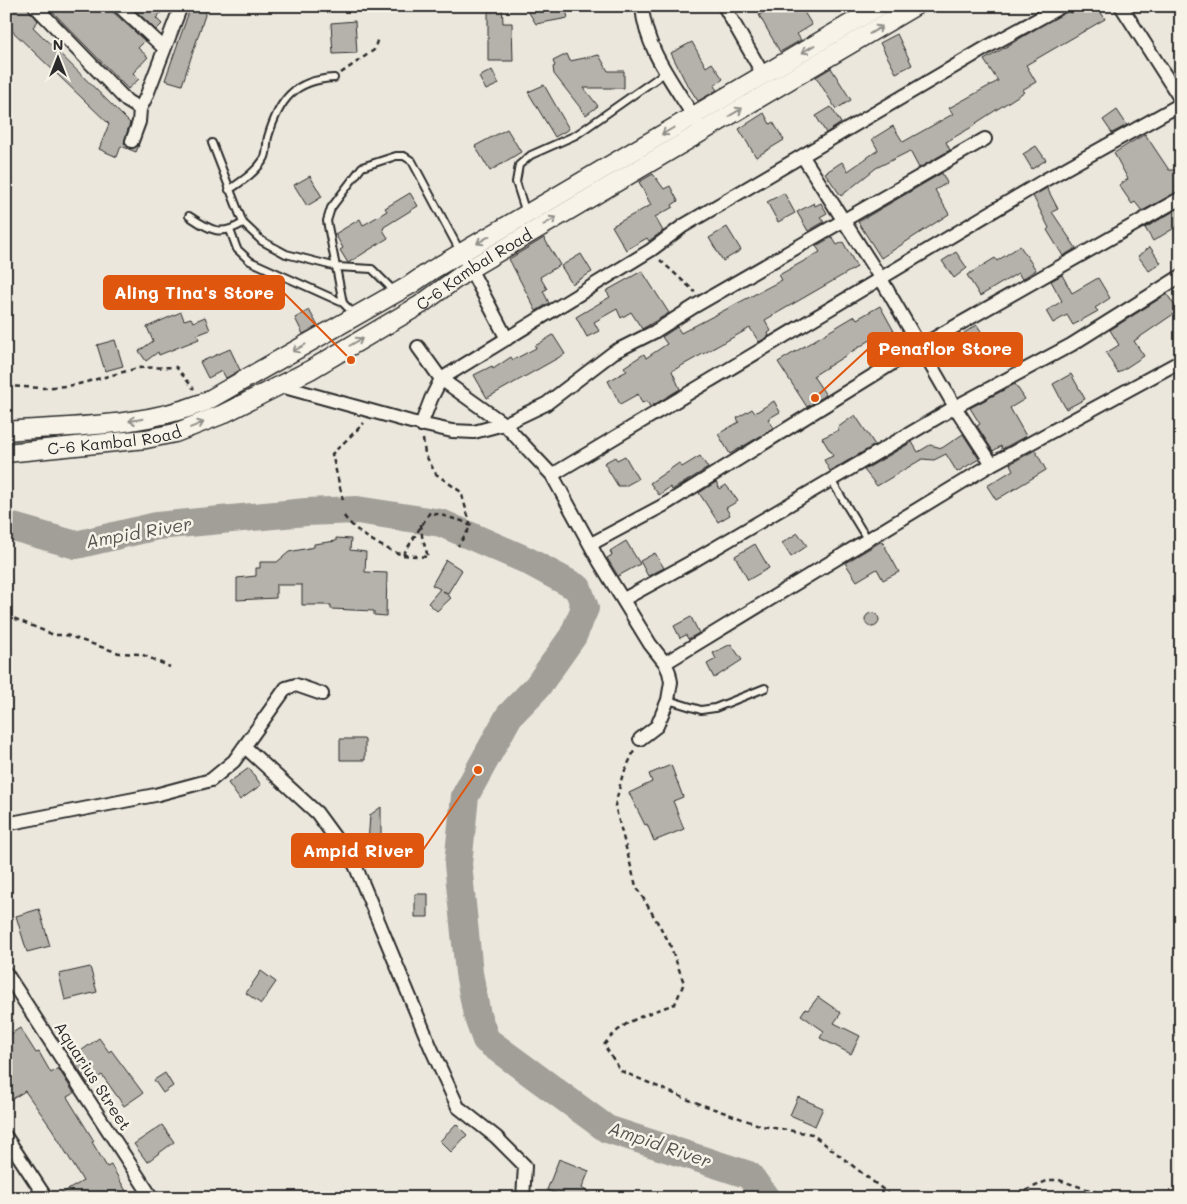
<svg xmlns="http://www.w3.org/2000/svg" width="1187" height="1204" viewBox="0 0 1187 1204" font-family="Mali,sans-serif">
<style>
.lines{fill:none;stroke-linecap:round;stroke-linejoin:round}
.river{stroke:#a29f98;stroke-width:28}
.building{fill:#b5b2ab;stroke:#2b2b2b}
.service-casing{stroke:#2b2b2b;stroke-width:10}
.minor-casing{stroke:#2b2b2b;stroke-width:16}
.secondary-casing{stroke:#2b2b2b;stroke-width:21}
.path{stroke:#2b2b2b;stroke-width:2.5;stroke-dasharray:5 4;stroke-linecap:butt}
.service{stroke:#f7f3e8;stroke-width:6}
.minor{stroke:#f7f3e8;stroke-width:12}
.secondary{stroke:#f7f3e8;stroke-width:18}
.oneway{stroke:#918f8a}
.labels{text-anchor:middle;stroke-width:5;stroke-linejoin:round;paint-order:stroke}
.street-label{font-size:16px;fill:#2b2b2b;stroke:#f7f3e8}
.water-label{font-size:18px;font-style:italic;fill:#555451;stroke:#f7f3e8}
.leader{fill:none;stroke:#df570e;stroke-width:2}
.callout-dot{fill:#df570e;stroke:#f7f3e8;stroke-width:2}
.callout{fill:#df570e;stroke:#df570e;stroke-width:2}
.callout-label{font-size:18px;text-anchor:middle;font-weight:bold;fill:#fff}
</style>
<rect width="100%" height="100%" fill="#ebe7dd"/>
<filter id="ink" filterUnits="userSpaceOnUse"><feTurbulence type="fractalNoise" baseFrequency=".02" numOctaves="2"/><feDisplacementMap in="SourceGraphic" scale="10" xChannelSelector="R" yChannelSelector="G"/><feConvolveMatrix kernelMatrix="1 2 1 2 8 2 1 2 1" color-interpolation-filters="sRGB"/></filter>
<g filter="url(#ink)">
<g class="lines">
<path class="river" d="M6,525L76,545L157,526L306,512L357,510L441,523L526,560L578,588L585,608L573,636L537,687L509,716L465,796L458,864L469,973L477,1015L486,1040L607,1129L749,1175L766,1198"/>
</g>
<path class="building" d="M6,6H27L38,21L33,27L130,123L124,143L130,149L139,145L136,152L121,146L117,157L99,149L109,124L6,25Z
M47,6H111L113,12L145,41L138,48L148,57L133,73L139,79L128,89Z
M131,6H167L156,18L162,24L156,30Z
M191,6L207,9L182,85L165,80Z
M488,6H502L503,23H512L513,61H488Z
M525,6H565L568,18L536,24Z
M774,6H787L791,13L801,7L812,25L797,34L801,40L780,52L759,15Z
M1083,6H1097L1105,19L1026,65L1036,82L1022,90L1024,92L976,123L977,124L946,142L950,150L919,168L910,151L876,168L841,196L825,173L842,162L848,171L878,150L872,139L893,126L903,142L953,114L949,108L998,81L984,60L1069,9L1071,13Z
M355,21L357,53L333,54L331,23Z
M897,34L912,65L896,73L880,43Z
M692,42L706,67L712,63L723,79L714,86L717,90L698,101L685,81L671,53Z
M567,54L570,61L599,55L608,71H624V88H584L598,106L586,115L554,74L553,67L555,66L553,61Z
M831,68L851,100L836,109L816,77Z
M492,70L499,84L486,90L479,77Z
M544,85L569,129L555,137L528,92Z
M831,107L841,123L826,133L816,116Z
M1117,110L1127,125L1112,133L1103,120Z
M764,113L770,124L773,122L784,140L756,157L739,129Z
M507,129L521,152L490,171L475,146Z
M1145,134L1169,170H1181V190L1142,211L1135,202L1132,204L1119,185L1128,179L1114,153Z
M1036,146L1046,160L1032,169L1023,154Z
M942,173L947,183L935,190L949,214L881,258L858,222Z
M653,174L664,189L670,186L678,201L672,205L673,207L655,217L663,231L649,241L647,238L626,250L612,226L651,205L639,182Z
M310,176L322,197L307,206L294,185Z
M1047,188L1058,209L1052,212L1076,248L1063,256L1047,230L1049,228L1033,196Z
M410,193L418,206L384,227L383,230L388,238L348,263L340,250L343,248L335,234L360,219L363,225L367,223L387,211L385,208Z
M784,193L795,213L778,222L767,202Z
M814,203L815,206L821,203L827,213L820,217L824,222L808,231L797,212Z
M1181,207V224L1153,241L1145,228Z
M727,227L741,250L723,261L709,238Z
M832,237L837,245L843,242L857,267L765,320L771,331L768,333L769,336L759,342L750,328L672,371L680,389L650,407L647,401L642,403L638,394L620,404L608,381L627,371L624,367L644,354L646,358L667,344L662,337L677,327L681,333L782,280L779,275L820,252L816,246Z
M544,238L560,265L540,277L547,289L543,291L549,303L536,311L509,259Z
M1020,246L1036,270L1022,279L1018,273L980,296L967,275L995,258L997,261Z
M1150,247L1161,263L1149,271L1138,256Z
M956,252L967,268L954,278L942,261Z
M581,254L592,272L572,284L561,266Z
M642,271L669,313L642,329L631,312L621,318L617,309L594,322L599,331L587,337L576,317L610,297L606,291Z
M1062,275L1072,293L1098,278L1110,298L1095,308L1098,311L1073,325L1067,315L1053,323L1046,311L1062,301L1051,281Z
M1167,294L1178,311L1134,341L1144,356L1118,373L1106,353L1119,345L1110,330Z
M880,306L900,342L881,355L872,339L813,376L826,395L807,407L778,362L855,316L857,319Z
M309,310L318,326L303,334L295,318Z
M181,312L184,320L191,318L193,322L205,317L210,330L197,335L199,339L159,355L158,352L146,361L139,351L153,341L147,327Z
M977,325L988,342L991,340L1003,357L990,365L976,346L973,348L964,333Z
M553,335L565,354L487,398L474,375L492,366L493,369L511,357L513,360L536,348L535,346Z
M115,340L123,366L105,371L97,345Z
M230,349L240,370L226,378L222,371L208,378L200,362Z
M1071,374L1085,399L1066,409L1053,384Z
M1015,384L1025,399L1010,408L1026,436L1002,449L1001,446L993,451L977,426L980,424L970,408Z
M774,401L780,412L768,419L774,428L730,454L718,434L739,422L737,418L752,409L755,413Z
M855,415L875,445L830,471L824,460L833,456L822,438L839,430L837,428Z
M963,434L979,459L957,472L946,454L934,460L922,459L877,486L864,470L912,442L918,452L930,445L942,448Z
M1035,450L1046,470L996,500L987,486L1013,470L1010,464Z
M625,456L638,479L625,486H618L604,463L615,457L617,460Z
M700,456L708,468L672,490L670,487L659,495L650,483L679,463L682,467Z
M716,482L720,489L726,485L738,501L726,508L730,515L718,522L699,493Z
M798,533L807,546L791,557L782,543Z
M336,538L351,539L350,550L366,552L365,572L387,573L386,616L374,615V611L331,609V605H302V585H276V598L237,600V578L256,576V568H260V562H277L289,552L314,547V544L336,541Z
M626,541L640,564L618,576L607,558L612,555L610,551Z
M882,541L899,572L883,580L877,569L857,581L845,563Z
M755,544L769,568L748,580L735,556Z
M655,553L664,568L648,576L640,561Z
M446,560L462,570L448,593L443,591L451,598L437,611L428,603L440,589L432,585Z
M865 620a7 7 0 1 1 14 0a7 7 0 1 1-14 0Z
M691,617L699,633L688,639L686,635L680,638L674,626Z
M731,644L742,660L714,678L707,664L716,659L713,653Z
M340,739H365V760H340Z
M671,765L683,797L673,801L684,829L654,841L647,824L645,825L629,793L652,782L649,774Z
M249,768L261,785L240,800L228,783Z
M381,807V844H368L370,815Z
M415,894H428V917H415Z
M39,909L50,946L27,952L16,916Z
M90,967L97,992L65,1000L59,974Z
M261,971L276,982L261,1004L246,993Z
M818,997L841,1013L834,1023L860,1036L851,1054L820,1038L824,1031L801,1015L805,1009L808,1010Z
M20,1028L36,1053L39,1052L51,1073L58,1068L74,1093L67,1097L94,1141L92,1142L107,1167L111,1165L130,1198H54L83,1181L52,1129L25,1091L6,1103V1069L13,1065L6,1054V1037Z
M99,1038L109,1052L111,1050L143,1093L124,1106L102,1075L88,1084L71,1058Z
M165,1073L173,1086L163,1093L154,1080Z
M798,1097L823,1108L815,1126L790,1115Z
M456,1124L467,1135L451,1152L440,1141Z
M162,1125L174,1142L147,1162L134,1144Z
M559,1159L589,1171L582,1188L596,1198H566L547,1190Z"/>
<g class="lines">
<defs>
<path id="service" d="M212,143L243,223L262,241L286,254L337,267L372,269L395,292
M229,190C242,181 255,173 264,159C268,153 266,144 268,137C279,100 294,80 334,78
M526,213L516,182L519,165L531,155L576,135L666,72
M189,216C210,230 220,237 243,223
M230,230L237,249L250,261L343,303L355,315
M343,303L327,221L331,208L362,167L396,156H404L412,161L461,253
M831,480L867,539
M668,700L701,710L715,708L765,688"/>
<path id="minor" d="M35,6L127,101L140,109L146,97L181,6
M119,6L164,48
M642,6C645,50 675,85 697,122
M724,6L764,76
M1121,6L1181,100
M132,141L139,122L140,109
M803,157L881,279L955,407L992,464
M466,261L507,339
M418,347L441,379L431,399L421,425
M277,385L411,422L452,431L474,432L504,424L546,404L614,352L654,332L695,306L985,139
M552,475L1045,180L1181,104
M591,544L664,505L919,347L1181,198
M624,599L693,561L955,407L1071,345L1181,276
M665,663L992,464L1181,361
M640,739L657,726L668,700L671,682L669,672L665,663L650,644L599,561L552,475L504,424L441,379L651,250L683,226L989,46L1062,6
M245,747L317,813L355,865L431,1048L458,1107L496,1137L525,1166L523,1198
M6,824L155,795L211,780L234,761L286,688L296,685L322,694
M6,973L152,1198
M6,1137L46,1198"/>
<g id="secondary">
<path d="M6,431C73,426 142,427 205,402L410,285L432,270L880,6"/>
<path id="s1" d="M6,453L146,439L175,433L221,415L310,370L420,305L471,268L915,6"/>
</g>
</defs>
<use href="#service" class="service-casing"/>
<use href="#minor" class="minor-casing"/>
<use href="#secondary" class="secondary-casing"/>
<path class="path" d="M341,73L374,50L378,38
M660,260L695,292
M6,386L43,388L75,385L138,368L176,367L194,389
M423,439L425,454L436,474L461,492L471,526L458,546
M343,500L332,454L364,423
M344,516C356,533 384,549 403,555L430,512L462,521L471,526
M403,555L428,557L422,536L421,524
M6,615L54,635H66L119,653L141,654L170,667
M634,751L622,777L615,806L636,886L669,942L684,983L675,1004C646,1014 623,1020 604,1045L621,1071L689,1100L762,1126L812,1134L894,1198
M1009,1198L1049,1180H1059L1114,1198"/>
<use href="#service" class="service"/>
<use href="#minor" class="minor"/>
<use href="#secondary" class="secondary"/>
</g>
<defs><path id="oneway-shaft" d="M-6 0H5M1.5-3L5.5 0L1.5 3" fill="none" stroke-width="1.6" stroke-linecap="round" stroke-linejoin="round" transform="scale(1.25)"/></defs>
<g class="oneway">
<use href="#oneway-shaft" transform="translate(876 30) rotate(-31)"/>
<use href="#oneway-shaft" transform="translate(808 49) rotate(149)"/>
<use href="#oneway-shaft" transform="translate(736 112) rotate(-31)"/>
<use href="#oneway-shaft" transform="translate(668 131) rotate(150)"/>
<use href="#oneway-shaft" transform="translate(550 221) rotate(-30)"/>
<use href="#oneway-shaft" transform="translate(483 240) rotate(149)"/>
<use href="#oneway-shaft" transform="translate(356 342) rotate(-30)"/>
<use href="#oneway-shaft" transform="translate(299 348) rotate(151)"/>
<use href="#oneway-shaft" transform="translate(136 420) rotate(171)"/>
<use href="#oneway-shaft" transform="translate(197 425) rotate(-22)"/>
</g>
</g>
<g class="labels">
<g class="street-label">
<text dy="6" stroke="none"><textPath href="#s1" startOffset="512">C-6 Kambal Road</textPath></text>
<text dy="6" stroke="none"><textPath href="#s1" startOffset="109">C-6 Kambal Road</textPath></text>
<text transform="translate(93 1076) rotate(57)" y="6">Aquarius Street</text>
</g>
<g class="water-label">
<text transform="translate(139 533) rotate(-10)" y="6">Ampid River</text>
<text transform="translate(660 1145) rotate(19)" y="6">Ampid River</text>
</g>
</g>
<path class="leader" d="M351 360L284 293M815 398L868 349M478 770L423 850"/>
<g class="callout-dot">
<circle cx="351" cy="360" r="5"/>
<circle cx="815" cy="398" r="5"/>
<circle cx="478" cy="770" r="5"/>
</g>
<g class="callout">
<rect x="104" y="276" width="180" height="33" rx="5"/>
<rect x="868" y="333" width="154" height="33" rx="5"/>
<rect x="292" y="834" width="131" height="33" rx="5"/>
</g>
<g class="callout-label">
<text x="194" y="299">Aling Tina's Store</text>
<text x="945" y="355">Penaflor Store</text>
<text x="358" y="857">Ampid River</text>
</g>
<rect width="1187" height="1204" fill="none" stroke="#f7f3e8" stroke-width="25"/>
<rect x="12" y="12" width="1162" height="1179" fill="none" stroke="#2b2b2b" stroke-width="2" filter="url(#ink)"/>
<g transform="translate(58 58)" stroke="#f7f3e8" stroke-width="4" paint-order="stroke">
<path d="M0-4L9 19L0 12L-9 19Z" fill="#2b2b2b"/>
<text y="-8" font-size="14" font-weight="bold" text-anchor="middle" fill="#2b2b2b">N</text>
</g>
</svg>
